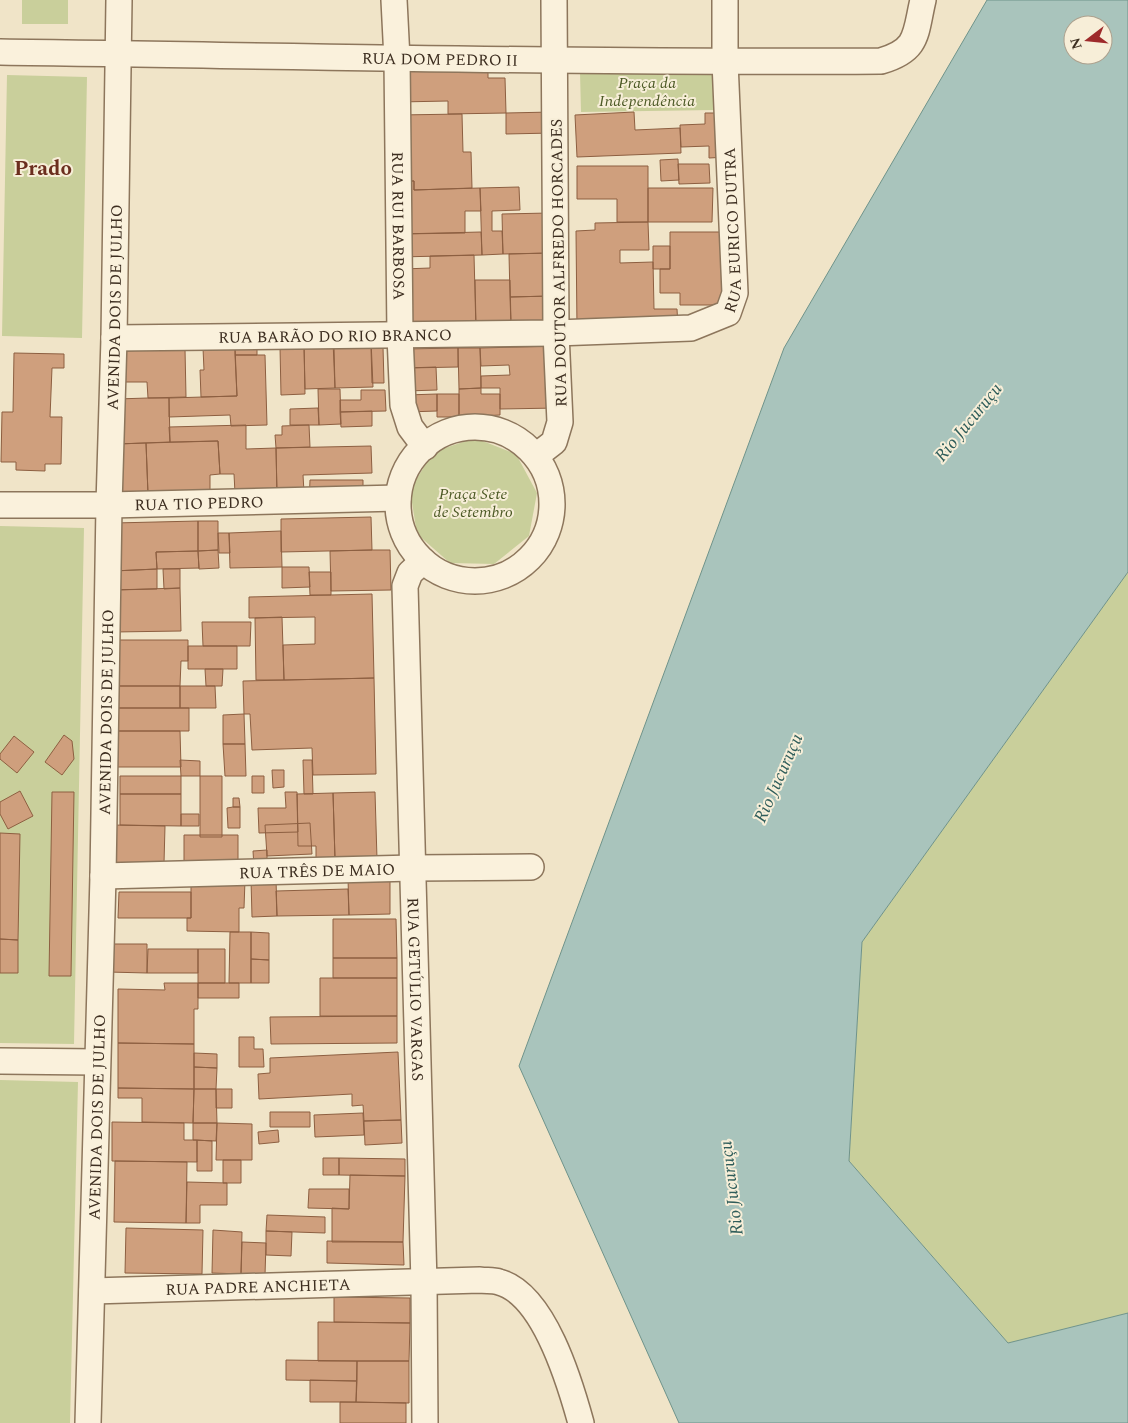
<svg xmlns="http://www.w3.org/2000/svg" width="1128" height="1423" viewBox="0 0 1128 1423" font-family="Spectral,serif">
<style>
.green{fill:#c9cf9b}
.water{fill:#a9c4bc;stroke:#6f938a;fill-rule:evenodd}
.building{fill:#cf9f7d;stroke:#8d5f41}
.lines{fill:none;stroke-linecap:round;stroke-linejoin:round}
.street-casing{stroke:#8d765c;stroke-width:28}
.street{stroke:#faf1dc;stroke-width:25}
.labels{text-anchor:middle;stroke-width:4;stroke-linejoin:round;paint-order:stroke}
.street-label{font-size:16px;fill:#3d2e20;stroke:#f7eed8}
.park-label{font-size:16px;font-style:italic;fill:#4d5a26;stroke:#f7eed8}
.water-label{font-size:18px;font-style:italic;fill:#2f5d5a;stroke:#f7eed8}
.district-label{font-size:21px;font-weight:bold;fill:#6b2e1e;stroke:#f7eed8}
</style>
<rect width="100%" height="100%" fill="#f0e4c8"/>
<path class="green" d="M22,0H68V24H22Z
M713,70L714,110L581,112L580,72Z
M7,75L87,77L82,338L2,336Z
M475,438L516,454L537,493L529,536L494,564L450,563L417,534L410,490L433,452Z
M0,526L84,528L74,1044L0,1043Z
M1128,572V1313L1008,1343L849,1161L862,942Z
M0,1080L78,1082L70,1423H0Z"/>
<path class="water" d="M987,0H1128V572L862,942L849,1161L1008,1343L1128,1313V1423H679L519,1066L784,348ZM1073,25H1103V55H1073Z"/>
<path class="building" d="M488,66V78H505L506,113L448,114V101L399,102L398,68Z
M552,112L553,133L506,134V113Z
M634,112L635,130L680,128L681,153L577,157L575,115Z
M705,113H725L727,157L709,158V146L681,147L680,125L705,124Z
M462,114L463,152H471L472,188L414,190V181H401L399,115Z
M678,159L679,180L661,181L660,160Z
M678,164H709L710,183L679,184Z
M577,166H648V222H617V199H577Z
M397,181H414V190L480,188L481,211H465V233L399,234Z
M519,187L520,210L492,211V231H502L503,254L482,255L480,188Z
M648,188H713L712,222H648Z
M549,213L550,253L503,254L502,214Z
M648,222L649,250H620V263L653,262L654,309H677L678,327L577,329L576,231L595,230V223Z
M481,232L482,255L399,257V234Z
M670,232H729V305H680V293H660V269H670Z
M653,246H670V269H653Z
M550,253L551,296L510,297L509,254Z
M474,255L476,331L405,333L403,269L430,268V256Z
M475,280H510L511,324L476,325Z
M551,296L552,323L511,324L510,297Z
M371,340L373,387L335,388L333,341Z
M304,342L334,347L335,388L305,389Z
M556,346L558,408L500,409V388H481V376L510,375L509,365L481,366L480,348Z
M235,347L237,396L201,397L200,370H204L203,348Z
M235,347H257V355H235Z
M280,347H304L305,394L281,395Z
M383,347L384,383H372L371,348Z
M458,348H480L481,388L459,389Z
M458,348V367L406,368L405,349Z
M185,349L186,397L148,398L147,382H120L119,351Z
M14,353L64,354V368H52L50,417H62L61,464H45V471L16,470V462H1L2,412H13Z
M235,355H265L267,425L231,426L230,415L169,417V398L237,396Z
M436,367L437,390L406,391V368Z
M481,388V394H500V415L459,417V389Z
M318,389H340L341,424L319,425Z
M361,390H385L386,411L340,412V400H361Z
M437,394H459V417H437Z
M437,394V411L407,412L406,395Z
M148,398H169L170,442L117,444L116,399Z
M318,408L319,425H290V409Z
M372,411V426L341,427L340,412Z
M246,425V449L276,448L277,497L235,493L234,474H220L218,441L170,442L169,427Z
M309,425L310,447L276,448L275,435H282V426Z
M218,441L220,474L210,475V492L148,494L146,443Z
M146,443L148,494H118L117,444Z
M371,446L372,473L303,475L304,492L277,493L276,448Z
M310,480H363V504H309Z
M371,517L372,550L281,552V519Z
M198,521V551L156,552L157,569L113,571L114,523Z
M198,521H218V550L198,551Z
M281,531L282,567L230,568L229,533Z
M218,533H229L230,553H219Z
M218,550L219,568L199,569L198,551Z
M372,550H390L391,590L331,591L330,551Z
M198,551L199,568L157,569L156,552Z
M282,567H309L310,587L282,588Z
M157,569V589L113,590V571Z
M163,569H180V588L164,589Z
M309,572H331V595H310Z
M180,588L181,631L114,632L113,590Z
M372,594L374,678L284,680L283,645L315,644V617L249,618V597Z
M282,617L284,680H256L255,618Z
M202,622H251L250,646H203Z
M112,640H188V661H181L180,686H113Z
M188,646H237V669H188Z
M205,669H223L222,686H206Z
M374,678L376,774L313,775L312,748L252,750L250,714H244L243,681Z
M113,686H180V708H112Z
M180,686H215L216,708H180Z
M112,708H189V731H113Z
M244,714L245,744H223V715Z
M107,731H180L181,767H107Z
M64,735L72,741L74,759L62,775L45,762Z
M14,736L34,752L17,773L0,759V754Z
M223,744H245L246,776H225Z
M180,760L200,761V776H181Z
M303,760H312L313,794H304Z
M272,770H284V787L273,788Z
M120,776H181V794H120Z
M200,776H222V837H200Z
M252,776H264V793H252Z
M20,791L33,816L8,829L0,814V802Z
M52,792H74L71,976H49Z
M285,792H297L298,832L259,833L258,808H286Z
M375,792L377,859H335L333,793Z
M333,793L335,859L316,860V846H298L297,794Z
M120,794H181V826L120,825Z
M233,798H239L240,807H233Z
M233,807H240V828H228L227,808Z
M181,814H199V826H181Z
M310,823L312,854L267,856L265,825Z
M113,825L165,826L164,863H113Z
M0,833L20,834L18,940L0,939Z
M184,835H238V862L184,863Z
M267,850V866L254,867L253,851Z
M390,877V914L349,915L348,878Z
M276,879L277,916L252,917L251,880Z
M191,880H245L244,908H239V932L187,931V918H191Z
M348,889L349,915L277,916L276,891Z
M119,892H191V918H118Z
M333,919H396L397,958H333Z
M230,932H251V983H229Z
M251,932L269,933V960L251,959Z
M0,939L18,940V973H0Z
M108,944H147V973L108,972Z
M148,949H198V973H147Z
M198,949H225V983H198Z
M333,958H397V978H333Z
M251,959L269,960V983H251Z
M320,978H397V1016H320Z
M164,983H198V1009H194V1044L118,1043V989L165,990Z
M198,983H239V998H198Z
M397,1016V1043L271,1044L270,1017Z
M239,1037H254V1049H263L264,1067H239Z
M118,1043L194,1044V1089L118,1088Z
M398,1052L401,1120L364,1121L363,1105L352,1106V1094L259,1099L258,1074L270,1073V1058Z
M194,1053L217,1054V1068L194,1067Z
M194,1067L217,1068L216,1089H194Z
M118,1088L194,1089L193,1123L142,1122V1098H118Z
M194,1089H216L217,1123H193Z
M216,1089H232V1108H216Z
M270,1112H310V1127H270Z
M363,1113L364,1135L315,1137L314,1115Z
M401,1120L402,1143L365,1145L364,1121Z
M112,1122L184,1123V1140H197V1162L112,1161Z
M193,1123H217L216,1141L193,1140Z
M217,1123L252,1124V1160H216Z
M278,1130L279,1142L259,1144L258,1132Z
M197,1140L212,1141V1171H197Z
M323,1158H339V1175H323Z
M339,1158L405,1159V1176L339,1175Z
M223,1160H241V1183H223Z
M115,1161L187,1162L186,1223L114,1222Z
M350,1175L405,1176L403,1242H332V1208L349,1209Z
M187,1182L227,1183V1205H200V1223H186Z
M309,1189H349V1209L308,1208Z
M267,1215L325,1217V1233L266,1231Z
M126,1228L203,1230L202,1274L125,1273Z
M213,1230L242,1232L241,1274L212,1273Z
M266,1231L292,1232L291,1256L266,1255Z
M327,1241L403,1242L404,1265L327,1263Z
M242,1242L266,1243L265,1275L241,1274Z
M334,1297L410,1298V1323L334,1322Z
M318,1322L410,1323L409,1361H318Z
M286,1360L357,1361V1381L286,1380Z
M357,1361H409V1403L356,1402Z
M310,1380L357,1381L356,1402H310Z
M340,1402L406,1403V1423H340Z"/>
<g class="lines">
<defs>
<g id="street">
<path id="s1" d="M394,0L397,59L400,336L403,405L410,427L425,447"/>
<path id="s2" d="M0,52C294,56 587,63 881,61C919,50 915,34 923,0"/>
<path id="s3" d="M114,338L556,333L691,328L728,313L735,293L725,62V0"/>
<circle cx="475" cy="504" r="77"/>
<path d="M536,456L554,442L560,422L556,333L554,0"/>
<path id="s4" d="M0,505H109L398,498"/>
<path id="s5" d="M423,561L410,573L405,586L424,1283L425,1423"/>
<path id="s6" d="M103,876L413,868L531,867"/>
<path d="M0,1061L97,1062"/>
<path id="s7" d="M92,1291L480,1280C486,1281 493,1280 499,1282C544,1294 570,1383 581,1423"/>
<path id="s8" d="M88,1423L103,876L109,505L114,338L119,0"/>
</g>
</defs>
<use href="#street" class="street-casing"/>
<use href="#street" class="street"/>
</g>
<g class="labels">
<g class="street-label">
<text dy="6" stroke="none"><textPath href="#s2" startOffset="440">RUA DOM PEDRO II</textPath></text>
<text dy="6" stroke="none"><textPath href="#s1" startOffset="226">RUA RUI BARBOSA</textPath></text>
<text dy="6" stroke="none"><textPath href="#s3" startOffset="701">RUA EURICO DUTRA</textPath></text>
<text transform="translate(558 263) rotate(-91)" y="6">RUA DOUTOR ALFREDO HORCADES</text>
<text dy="6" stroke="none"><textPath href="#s8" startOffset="1116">AVENIDA DOIS DE JULHO</textPath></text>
<text dy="6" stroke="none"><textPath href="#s3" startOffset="221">RUA BARÃO DO RIO BRANCO</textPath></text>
<text dy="6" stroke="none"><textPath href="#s4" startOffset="199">RUA TIO PEDRO</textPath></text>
<text dy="6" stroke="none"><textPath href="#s8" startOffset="711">AVENIDA DOIS DE JULHO</textPath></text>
<text dy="6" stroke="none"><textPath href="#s6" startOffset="214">RUA TRÊS DE MAIO</textPath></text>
<text dy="6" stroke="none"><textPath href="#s5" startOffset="435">RUA GETÚLIO VARGAS</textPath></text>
<text dy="6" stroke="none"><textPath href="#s8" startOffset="306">AVENIDA DOIS DE JULHO</textPath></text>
<text dy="6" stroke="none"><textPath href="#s7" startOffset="166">RUA PADRE ANCHIETA</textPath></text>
</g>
<g class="park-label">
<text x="647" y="88">Praça da<tspan x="647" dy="18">Independência</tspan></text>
<text x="473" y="499">Praça Sete<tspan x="473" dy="18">de Setembro</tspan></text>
</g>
<g class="water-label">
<text transform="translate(968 422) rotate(-51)" y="6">Rio Jucuruçu</text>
<text transform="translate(778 778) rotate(-66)" y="6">Rio Jucuruçu</text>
<text transform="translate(731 1188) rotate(-97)" y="6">Rio Jucuruçu</text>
</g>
<g class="district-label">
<text x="43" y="175">Prado</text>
</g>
</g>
<g transform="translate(1088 40) rotate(254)"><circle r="24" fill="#f7eed8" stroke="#ada18e"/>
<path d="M0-4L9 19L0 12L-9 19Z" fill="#9e2a2b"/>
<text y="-8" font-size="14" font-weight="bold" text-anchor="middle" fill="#3d2e20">N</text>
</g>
</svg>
